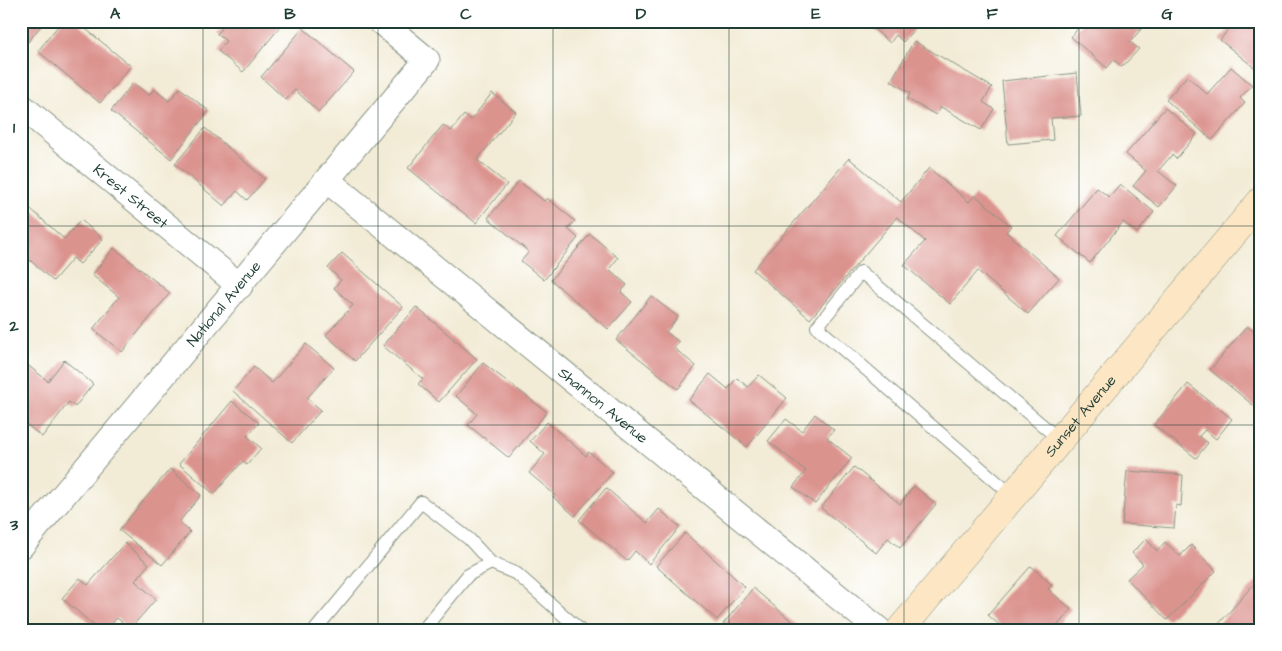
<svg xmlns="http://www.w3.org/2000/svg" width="1282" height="651" viewBox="0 0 1282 651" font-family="'Architects Daughter',sans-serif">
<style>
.building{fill:#db938e}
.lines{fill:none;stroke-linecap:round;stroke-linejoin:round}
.lane-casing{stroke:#889484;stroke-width:14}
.street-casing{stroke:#889484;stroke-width:27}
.secondary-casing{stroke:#889484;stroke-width:29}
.lane{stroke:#fff;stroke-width:12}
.street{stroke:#fff;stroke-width:25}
.secondary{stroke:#fce6c4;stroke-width:28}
.grid{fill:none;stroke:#1f3d34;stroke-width:1;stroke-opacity:0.55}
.labels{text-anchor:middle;stroke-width:4;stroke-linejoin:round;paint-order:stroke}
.street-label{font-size:15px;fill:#1f3d34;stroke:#fff}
.neatline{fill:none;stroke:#1f3d34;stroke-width:2}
.grid-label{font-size:16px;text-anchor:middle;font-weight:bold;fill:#1f3d34}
</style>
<rect width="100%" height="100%" fill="#fff"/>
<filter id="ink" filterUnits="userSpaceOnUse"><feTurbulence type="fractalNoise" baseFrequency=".02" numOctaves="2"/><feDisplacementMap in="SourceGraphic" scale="10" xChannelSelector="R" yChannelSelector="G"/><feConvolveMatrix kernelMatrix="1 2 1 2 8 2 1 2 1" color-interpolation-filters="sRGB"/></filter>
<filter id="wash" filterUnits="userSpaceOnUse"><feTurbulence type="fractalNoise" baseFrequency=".0096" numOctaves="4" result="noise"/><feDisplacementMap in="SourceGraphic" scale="20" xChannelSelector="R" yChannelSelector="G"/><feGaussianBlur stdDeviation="1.12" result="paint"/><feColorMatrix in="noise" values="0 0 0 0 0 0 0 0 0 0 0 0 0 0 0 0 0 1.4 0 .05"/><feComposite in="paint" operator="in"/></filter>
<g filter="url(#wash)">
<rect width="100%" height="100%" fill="#f2ebd5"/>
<g id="blocks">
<path class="building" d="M21,21H45L28,42L21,37Z
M62,21H76L131,66L100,103L38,51Z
M228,21H285L243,72L218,51L226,41L217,34Z
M865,21H921L903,42L896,35L890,43Z
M1084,21H1148L1130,42L1139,49L1122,67L1114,60L1107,68L1071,37Z
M1235,21H1249L1252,24L1253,21H1261V73L1220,40Z
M303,28L354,72L319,112L295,90L286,100L261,77Z
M914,41L992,87L983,102L994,109L981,130L941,107L936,115L907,99L910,93L891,81Z
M1231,67L1252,85L1240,98L1245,103L1212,140L1166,100L1187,76L1207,94Z
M1077,73L1081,116L1051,118L1053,140L1008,144L1002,81Z
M133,83L149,95L154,89L169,101L180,88L209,111L171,159L111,111Z
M492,93L516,112L477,160L507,184L476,223L408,168L443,125L451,131L464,115L471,120Z
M1165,108L1197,134L1176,159L1172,155L1158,171L1177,186L1159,207L1133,186L1146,171L1126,154Z
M205,128L265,179L247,200L237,191L224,206L175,164Z
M849,158L901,202L929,168L969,202L975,195L1011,226L1006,232L1059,278L1028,314L978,271L950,304L904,265L925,241L897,217L810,319L753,270Z
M519,181L544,201L547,198L575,221L568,229L578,238L544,280L521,261L529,252L488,218Z
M1120,184L1154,212L1137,233L1123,222L1090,263L1057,236L1097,188L1109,197Z
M23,202L64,239L81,220L103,239L80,264L73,258L53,281L21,252Z
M590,234L618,258L609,269L627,285L621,292L632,302L608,329L551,280Z
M114,248L170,293L122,352L93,329L119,297L92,275Z
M342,253L403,307L355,361L326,335L353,305L334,288L341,280L328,268Z
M651,296L678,317L666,332L679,342L674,348L696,366L678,389L616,340Z
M416,307L477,359L439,402L418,384L423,379L383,346Z
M1261,307V321L1254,316Z
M1247,326L1261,337V408L1259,410L1210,370Z
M306,344L334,368L307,398L321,410L292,443L233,391L254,367L272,383Z
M21,360L48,381L64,360L93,384L75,407L69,402L42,437L21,420Z
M483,363L547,412L509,458L468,425L477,414L456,396Z
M710,374L728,389L737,378L748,387L759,375L787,398L747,447L689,400Z
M1188,384L1232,419L1216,439L1205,430L1199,436L1208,443L1196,458L1154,425Z
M232,401L259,423L247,436L261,448L247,465L243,461L214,494L179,464Z
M815,414L834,430L827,438L852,458L815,504L793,487L806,471L768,441L786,419L802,431Z
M547,422L586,456L589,452L613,472L575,516L553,497L555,495L529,473L545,454L530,441Z
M854,467L900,504L914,486L936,504L900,548L888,538L876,553L821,508Z
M170,469L201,495L179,522L190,532L162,565L119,530Z
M1127,471L1183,475L1181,506L1176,505L1174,528L1122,524Z
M606,488L647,523L659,509L680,527L649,564L635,551L627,561L579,520Z
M685,533L745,587L717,620L656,566Z
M1146,539L1157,551L1165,542L1180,556L1191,545L1216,571L1167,620L1127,579L1143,564L1132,553Z
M125,543L149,564L135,581L156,599L130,629L117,618L106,630H99L62,598L80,578L88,585Z
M1031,566L1052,585L1048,589L1071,609L1054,630H1005L988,615Z
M1261,576V630H1221L1217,626Z
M753,588L801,629L800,630H729L723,624Z"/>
</g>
</g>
<g filter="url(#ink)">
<use href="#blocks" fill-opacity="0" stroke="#889484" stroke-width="1"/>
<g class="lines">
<defs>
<path id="lane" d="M1013,496L817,327L861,272L1060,440
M315,630L421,502L469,539L491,563
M423,630L468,575L491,563L517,574L580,630"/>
<g id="street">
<path id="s1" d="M21,106L240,286"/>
<path id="s2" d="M328,181L879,630"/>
<path id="s3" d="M21,546L427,60L380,21"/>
</g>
<g id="secondary">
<path id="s4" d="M900,630L1261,201"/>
</g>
</defs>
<use href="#lane" class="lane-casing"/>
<use href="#street" class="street-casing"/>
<use href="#secondary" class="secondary-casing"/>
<use href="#lane" class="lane"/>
<use href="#street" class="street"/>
<use href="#secondary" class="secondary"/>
</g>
</g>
<path class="grid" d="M203,21V630M378,21V630M553,21V630M729,21V630M904,21V630M1079,21V630M21,226H1261M21,425H1261"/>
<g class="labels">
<g class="street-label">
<text dy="5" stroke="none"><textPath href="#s1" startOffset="142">Krest Street</textPath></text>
<text dy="5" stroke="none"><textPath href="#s3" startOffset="316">National Avenue</textPath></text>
<text dy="5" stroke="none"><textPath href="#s2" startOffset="355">Shannon Avenue</textPath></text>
<text dy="5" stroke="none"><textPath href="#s4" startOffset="280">Sunset Avenue</textPath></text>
</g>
</g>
<rect width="1282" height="651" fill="none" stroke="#fff" stroke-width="55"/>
<rect x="28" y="28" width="1226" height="596" class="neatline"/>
<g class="grid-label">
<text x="115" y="19">A</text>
<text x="290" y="19">B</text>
<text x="466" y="19">C</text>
<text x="641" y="19">D</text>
<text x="816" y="19">E</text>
<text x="992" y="19">F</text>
<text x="1167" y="19">G</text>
<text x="14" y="133">1</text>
<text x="14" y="331">2</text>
<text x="14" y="530">3</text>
</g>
</svg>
